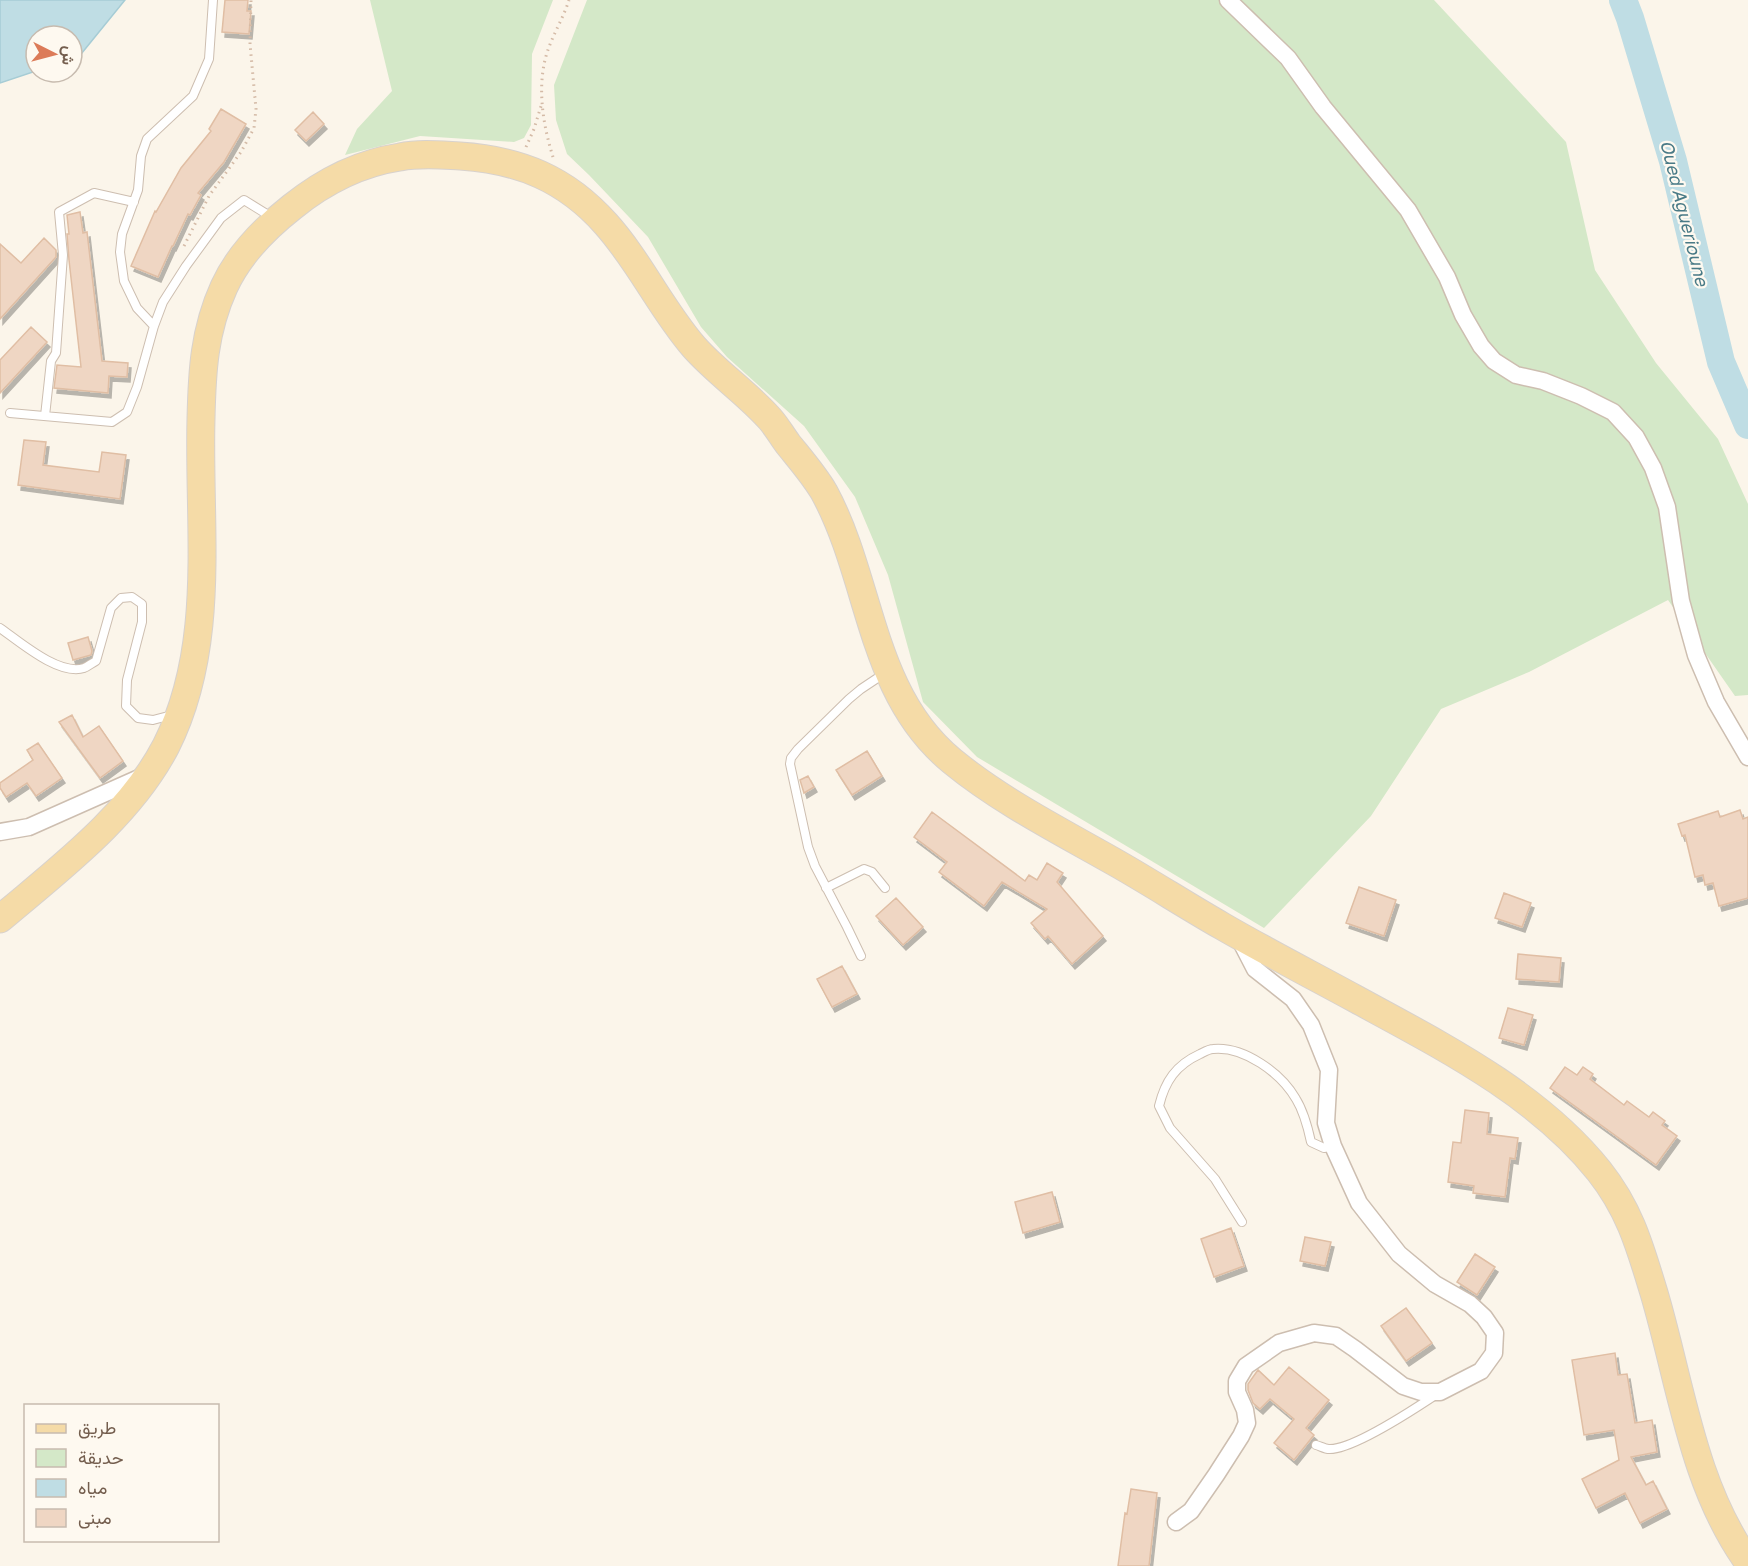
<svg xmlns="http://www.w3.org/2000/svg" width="1748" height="1566" viewBox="0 0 1748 1566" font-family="'Golos Text',Vazirmatn,sans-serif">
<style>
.green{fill:#d4e8c8}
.water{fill:#bfdde4;stroke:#a6ccd5;stroke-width:1.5}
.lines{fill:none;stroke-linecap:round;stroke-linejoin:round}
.river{stroke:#bfdde4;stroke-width:28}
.building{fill:#efd6c3;stroke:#e0bea4;stroke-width:1.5;filter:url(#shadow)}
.service-casing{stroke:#cdbeb0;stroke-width:10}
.minor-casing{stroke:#cdbeb0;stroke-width:19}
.primary-casing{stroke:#d8d2cd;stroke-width:29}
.path{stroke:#d4baa6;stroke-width:3;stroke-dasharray:1.5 4.5;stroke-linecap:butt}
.service{stroke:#fff;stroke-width:8}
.minor{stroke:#fff;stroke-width:16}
.primary{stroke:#f5dba7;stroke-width:27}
.labels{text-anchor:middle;stroke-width:4.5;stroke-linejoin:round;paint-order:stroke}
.water-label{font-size:18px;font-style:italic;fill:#497a86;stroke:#fef9f0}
</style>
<defs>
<filter id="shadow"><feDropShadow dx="3" dy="5" stdDeviation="0" flood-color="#0004"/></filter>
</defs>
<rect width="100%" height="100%" fill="#fbf5ea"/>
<path class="green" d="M370,0H553L532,54L531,125L524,138L514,142L420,136L345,155L357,129L392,91Z
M587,0H1434L1566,142L1595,270L1656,363L1718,439L1748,504V695L1735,696L1668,600L1529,672L1441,709L1371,816L1264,928L977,757L923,702L888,575L855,497L804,426L727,357L701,327L648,237L589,175L567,154L556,120L554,85Z"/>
<path class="water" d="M0,0H125L77,59L72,60V36H36V71L0,83Z"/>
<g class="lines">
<path class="river" d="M1623,0L1630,18L1673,161L1721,362L1748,425"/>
</g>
<path class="building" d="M225,0H248L247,11H251L249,34L222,32Z
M221,109L246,124L224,162L198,193L201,195L190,215L188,214L173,246H172L158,277L131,266L155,211L156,212L181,168L211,131L209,129Z
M313,112L324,124L306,141L295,130Z
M80,212L83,233L87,232L102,361L128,363L127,377L109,376L108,393L54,388L57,365L81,367L69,260L67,234H69L67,215Z
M44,238L56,250V257L0,319V244L21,263Z
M31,327L47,342L0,393V360Z
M24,440L46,442L43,465L99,472L102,452L126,455L120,499L18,485Z
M88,637L92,651L91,655L73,660L68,643Z
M72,715L83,737L99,726L123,761L100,778L59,722Z
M38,743L62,778L36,796L27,783L6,797L0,788V783L33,760L27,750Z
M867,751L882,776L852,795L836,770Z
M808,776L814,787L804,793L800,780Z
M1740,810L1743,819L1748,817V898L1719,906L1713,883L1705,885L1703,875L1695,877L1685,835L1682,836L1678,824L1718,811L1720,817Z
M932,812L1025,881L1029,875L1037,880L1047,863L1063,873L1057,882L1103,936L1072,964L1048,936L1045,939L1031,923L1047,909L1002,882L984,906L939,872L947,862L914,837Z
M1359,887L1396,900L1384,936L1346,923Z
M1504,893L1531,903L1522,927L1495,918Z
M896,898L923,927L903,945L876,916Z
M1518,954L1561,958L1559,982L1516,979Z
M842,966L857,994L832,1007L817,979Z
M1508,1008L1533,1015L1524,1045L1499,1038Z
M1565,1067L1577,1075L1583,1067L1593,1074L1590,1079L1624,1105L1627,1101L1649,1117L1653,1112L1665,1121L1662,1125L1677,1136L1656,1165L1550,1088Z
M1465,1110L1489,1113L1487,1134L1518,1138L1515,1159L1510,1158L1505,1197L1473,1193L1474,1186L1448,1182L1453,1142L1461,1143Z
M1052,1192L1060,1222L1023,1233L1015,1202Z
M1231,1228L1244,1266L1214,1277L1201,1239Z
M1305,1237L1331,1242L1325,1266L1300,1261Z
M1475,1254L1495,1267L1477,1295L1457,1282Z
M1406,1308L1432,1343L1406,1361L1381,1326Z
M1615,1353L1618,1375L1627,1374L1635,1423L1652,1420L1657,1452L1631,1457L1646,1485L1653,1481L1667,1509L1640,1523L1625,1493L1596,1508L1582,1479L1619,1460L1614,1430L1584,1435L1572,1360Z
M1289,1367L1329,1400L1306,1428L1314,1435L1294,1460L1274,1443L1294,1419L1270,1399L1260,1409L1253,1403L1248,1390V1384L1258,1370L1274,1385Z
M1131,1489L1157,1493L1149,1566H1118L1125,1513L1127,1514Z"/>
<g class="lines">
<defs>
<path id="service" d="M154,326L137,308L124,281L120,252L122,234L138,190L141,156L147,139L193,96L209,59L213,0
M10,413L112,422L127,412L137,387L154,326L163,302L186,266L221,218L244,200L273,218
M45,416L51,361L56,353L63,255L59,212L94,193L134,202
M0,628C20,642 59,676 84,668C87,667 92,663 96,661L111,608L121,598L132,597L142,604V622L127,680L126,706L138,718L153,720L172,715
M826,888L864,869L872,872L885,888
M861,956L847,927L815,866L808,847L790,764L791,758L798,749L849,699L861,689L885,673
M1242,1222L1215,1179L1170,1128L1159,1106C1165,1081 1176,1065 1200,1054C1204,1052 1209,1049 1213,1049C1244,1046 1281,1073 1296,1099C1304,1112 1308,1128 1311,1142L1324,1148L1333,1146
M1316,1445C1320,1446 1325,1449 1329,1449C1353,1450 1416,1408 1437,1394"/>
<path id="minor" d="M1228,0L1288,58L1323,107L1408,210L1447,277L1463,315L1481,346L1494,361L1516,375L1543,381L1581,396L1613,412L1636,437L1653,468L1667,507L1681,601L1696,655L1716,702L1748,757
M0,832L29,827L146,775
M1176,1522L1191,1511L1216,1475L1241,1436L1247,1423L1245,1410L1237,1392V1381L1246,1366L1279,1343L1314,1333L1336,1336L1355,1349L1403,1386L1421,1392H1440L1481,1371L1494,1353L1495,1333L1484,1317L1470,1304L1435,1284L1399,1254L1359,1203L1333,1146L1326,1123L1329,1070L1311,1025L1293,999L1255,969L1239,938"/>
<path id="primary" d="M0,919C60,868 129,817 166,746C217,645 198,528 201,419C202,372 204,331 224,287C239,254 264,229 292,207C323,182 360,163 400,157C420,153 440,155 460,156C520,160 566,179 606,224C640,262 661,309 694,347C717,373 747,393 770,419C777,427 782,436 788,444C800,459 814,475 824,492C872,580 869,693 952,761C1002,802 1062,832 1118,864C1153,884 1187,906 1222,926C1265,951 1310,974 1354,998C1440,1045 1537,1093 1599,1171C1630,1210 1640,1247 1654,1293C1681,1384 1692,1484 1748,1562"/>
</defs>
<use href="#service" class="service-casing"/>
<use href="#minor" class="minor-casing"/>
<use href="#primary" class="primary-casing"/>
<path class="path" d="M526,147L534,129L542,103
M553,157C542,122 536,81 549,47C555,31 564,16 569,0
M184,246L209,196L241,152L254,128L256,109L250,44L251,0"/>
<use href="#service" class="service"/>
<use href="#minor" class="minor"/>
<use href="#primary" class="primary"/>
</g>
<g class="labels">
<g class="water-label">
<text transform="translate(1684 213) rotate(76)" y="6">Oued Aguerioune</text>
</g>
</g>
<rect x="24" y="1404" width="195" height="138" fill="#fef9f0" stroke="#c7bbaf" stroke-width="1.5"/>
<rect x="36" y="1424" width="30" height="9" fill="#f5dba7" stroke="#c7bbaf" stroke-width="1.5"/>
<text x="78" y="1434" font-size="18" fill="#745e4e">طريق</text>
<rect x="36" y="1449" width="30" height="18" fill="#d4e8c8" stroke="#c7bbaf" stroke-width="1.5"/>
<text x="78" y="1464" font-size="18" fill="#745e4e">حديقة</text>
<rect x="36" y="1479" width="30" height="18" fill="#bfdde4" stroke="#c7bbaf" stroke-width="1.5"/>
<text x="78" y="1494" font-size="18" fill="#745e4e">مياه</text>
<rect x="36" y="1509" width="30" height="18" fill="#efd6c3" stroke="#c7bbaf" stroke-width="1.5"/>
<text x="78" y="1524" font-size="18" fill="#745e4e">مبنى</text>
<g transform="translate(54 54) rotate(96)"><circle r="28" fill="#fef9f0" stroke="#c7bbaf" stroke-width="1.5"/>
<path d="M0-4.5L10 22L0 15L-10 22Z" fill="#dc7b58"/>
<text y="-9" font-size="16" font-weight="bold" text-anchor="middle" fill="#745e4e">ش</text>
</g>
</svg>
